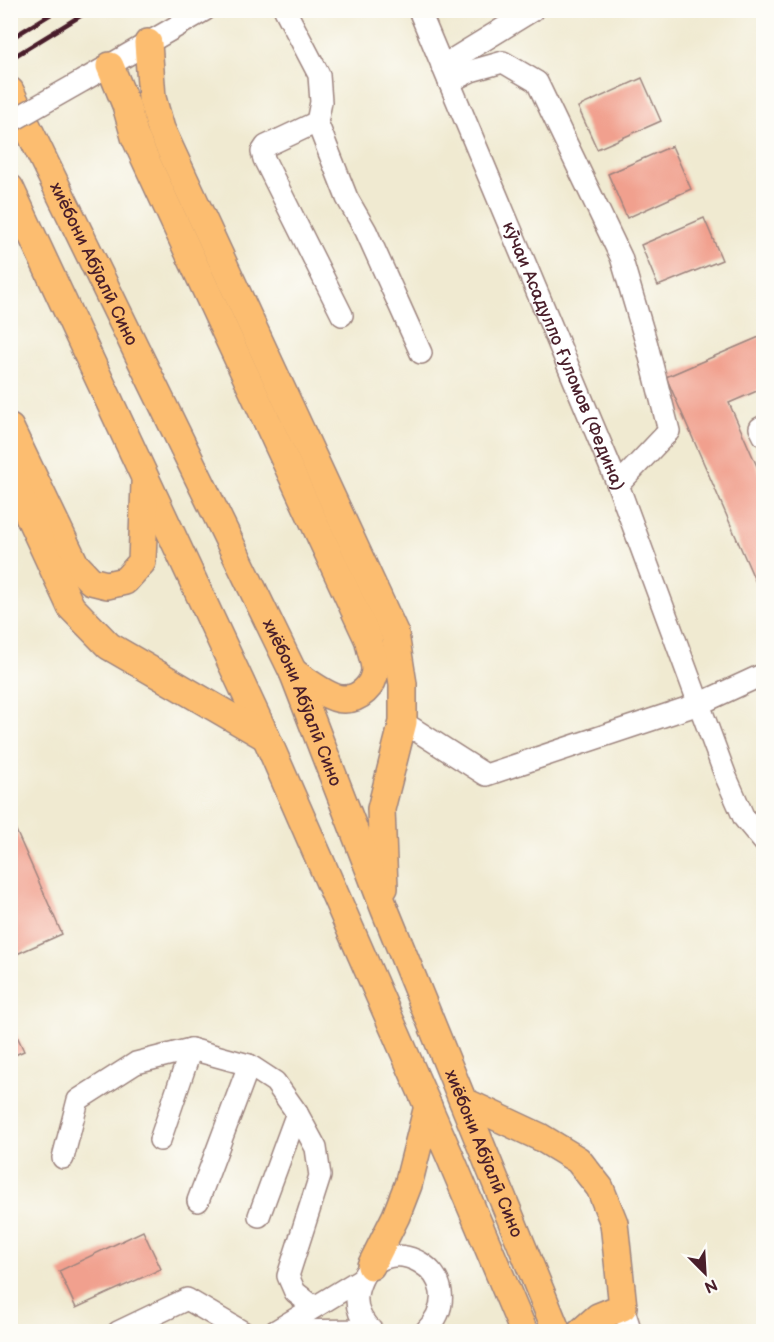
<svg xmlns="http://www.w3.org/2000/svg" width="774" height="1342" viewBox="0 0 774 1342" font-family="'Balsamiq Sans',sans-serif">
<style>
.building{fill:#f1a08e}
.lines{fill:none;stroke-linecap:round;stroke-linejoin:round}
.minor-casing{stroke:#9d847e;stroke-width:24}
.major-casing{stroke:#9d847e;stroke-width:30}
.minor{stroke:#fff;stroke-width:21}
.major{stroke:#fcbd6f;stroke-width:27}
.rail{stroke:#4a1f2b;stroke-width:4.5}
.minor-bridge-casing{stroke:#9d847e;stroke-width:24;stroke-linecap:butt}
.minor-bridge{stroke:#fff;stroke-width:21}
.labels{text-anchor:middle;stroke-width:4.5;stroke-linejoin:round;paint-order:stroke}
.street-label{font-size:18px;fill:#4a1f2b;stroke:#fdfcf7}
</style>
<rect width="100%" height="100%" fill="#fdfcf7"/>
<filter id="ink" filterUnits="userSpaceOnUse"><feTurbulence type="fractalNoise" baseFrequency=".0167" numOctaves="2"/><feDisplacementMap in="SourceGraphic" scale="12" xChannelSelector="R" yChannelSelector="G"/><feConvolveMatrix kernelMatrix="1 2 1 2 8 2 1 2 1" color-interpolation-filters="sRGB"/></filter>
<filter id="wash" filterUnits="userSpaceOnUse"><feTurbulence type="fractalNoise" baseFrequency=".008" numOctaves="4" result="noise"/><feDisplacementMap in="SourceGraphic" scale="24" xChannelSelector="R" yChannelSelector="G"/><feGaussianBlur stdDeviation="1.35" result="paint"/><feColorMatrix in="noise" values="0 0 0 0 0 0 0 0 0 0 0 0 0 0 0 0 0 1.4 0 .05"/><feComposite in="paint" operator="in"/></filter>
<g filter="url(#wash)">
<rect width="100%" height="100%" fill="#f0ead1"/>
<g id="blocks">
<path class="building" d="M642,78L661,121L597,149L578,107Z
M672,146L691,189L627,218L608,174Z
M704,218L722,260L658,286L641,245Z
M764,335V388L729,403L764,482V601L666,377Z
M10,817L62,934L10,957Z
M10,1021L24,1051L10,1057Z
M143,1231L161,1269L76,1308L59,1271Z"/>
</g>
</g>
<g filter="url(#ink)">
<use href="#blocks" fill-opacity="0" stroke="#9d847e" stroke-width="1.5"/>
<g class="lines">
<defs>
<g id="minor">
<path d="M285,10L319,75L321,102L317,122L347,198L366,231L421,353"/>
<path id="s1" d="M419,10L618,485L726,777L744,818L764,842"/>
<path d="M442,66L533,10"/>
<path d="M84,80L205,10"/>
<path d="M449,82L471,71L503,62L537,82L621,257L647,345L669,431L618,485"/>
<path d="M317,122L266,146L262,152L264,159L342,315"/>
<path d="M764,426L760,428L764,436"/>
<path d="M403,722L486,775L699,704L764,674"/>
<path d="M160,1140L191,1049"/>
<path d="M63,1158L78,1100L136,1063L191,1049L249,1065L275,1082L297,1113L316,1148L320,1176L288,1276L295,1292L314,1307"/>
<path d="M198,1201L249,1065"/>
<path d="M259,1216L297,1113"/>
<path d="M623,1307L631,1332"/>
<path d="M276,1331L371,1330"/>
<path d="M118,1332L187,1299L243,1332"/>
<path d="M274,1332L361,1279"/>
<path d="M373,1332C361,1321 354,1306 358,1290C377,1218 481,1274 425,1332"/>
</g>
<g id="major">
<path d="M148,43L152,98L161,129L395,634L403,684V722L381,809L384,888"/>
<path d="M110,66L126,105L135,137L369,641C370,650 375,661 375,670C374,686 359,700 343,699C329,699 305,680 293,672"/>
<path id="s2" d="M10,91L293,672L385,910L557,1332"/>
<path d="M10,188L266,737L451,1159L524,1332"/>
<path d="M10,428L75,564L91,581L107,585L125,581L142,562L145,483"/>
<path d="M10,475L71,607L109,646L266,737"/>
<path d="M463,1101L540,1137L578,1160L600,1188L614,1223L623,1307L598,1317L581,1332"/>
<path d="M371,1266L396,1216L408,1185L428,1106"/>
</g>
</defs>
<use href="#minor" class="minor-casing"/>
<use href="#major" class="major-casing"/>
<use href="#minor" class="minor"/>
<use href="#major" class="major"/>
<path class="rail" d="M10,39L51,14
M10,59L90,10"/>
<defs>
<path id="minor-bridge" d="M10,122L84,80"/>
</defs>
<use href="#minor-bridge" class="minor-bridge-casing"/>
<use href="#minor-bridge" class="minor-bridge"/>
</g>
</g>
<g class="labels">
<g class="street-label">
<text dy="6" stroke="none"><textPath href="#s2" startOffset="192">хиёбони Абӯалӣ Сино</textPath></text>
<text dy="6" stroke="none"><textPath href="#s1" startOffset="375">кӯчаи Асадулло Ғуломов (Федина)</textPath></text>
<text dy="6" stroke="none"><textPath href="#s2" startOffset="678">хиёбони Абӯалӣ Сино</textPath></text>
<text dy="6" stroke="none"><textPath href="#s2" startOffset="1164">хиёбони Абӯалӣ Сино</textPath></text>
</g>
</g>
<rect width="774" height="1342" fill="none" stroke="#fdfcf7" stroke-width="36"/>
<g transform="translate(705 1273) rotate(156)" stroke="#fdfcf7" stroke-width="4.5" paint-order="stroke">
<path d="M0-4.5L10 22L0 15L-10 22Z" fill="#4a1f2b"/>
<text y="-9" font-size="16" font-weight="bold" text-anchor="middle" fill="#4a1f2b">N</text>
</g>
</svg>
